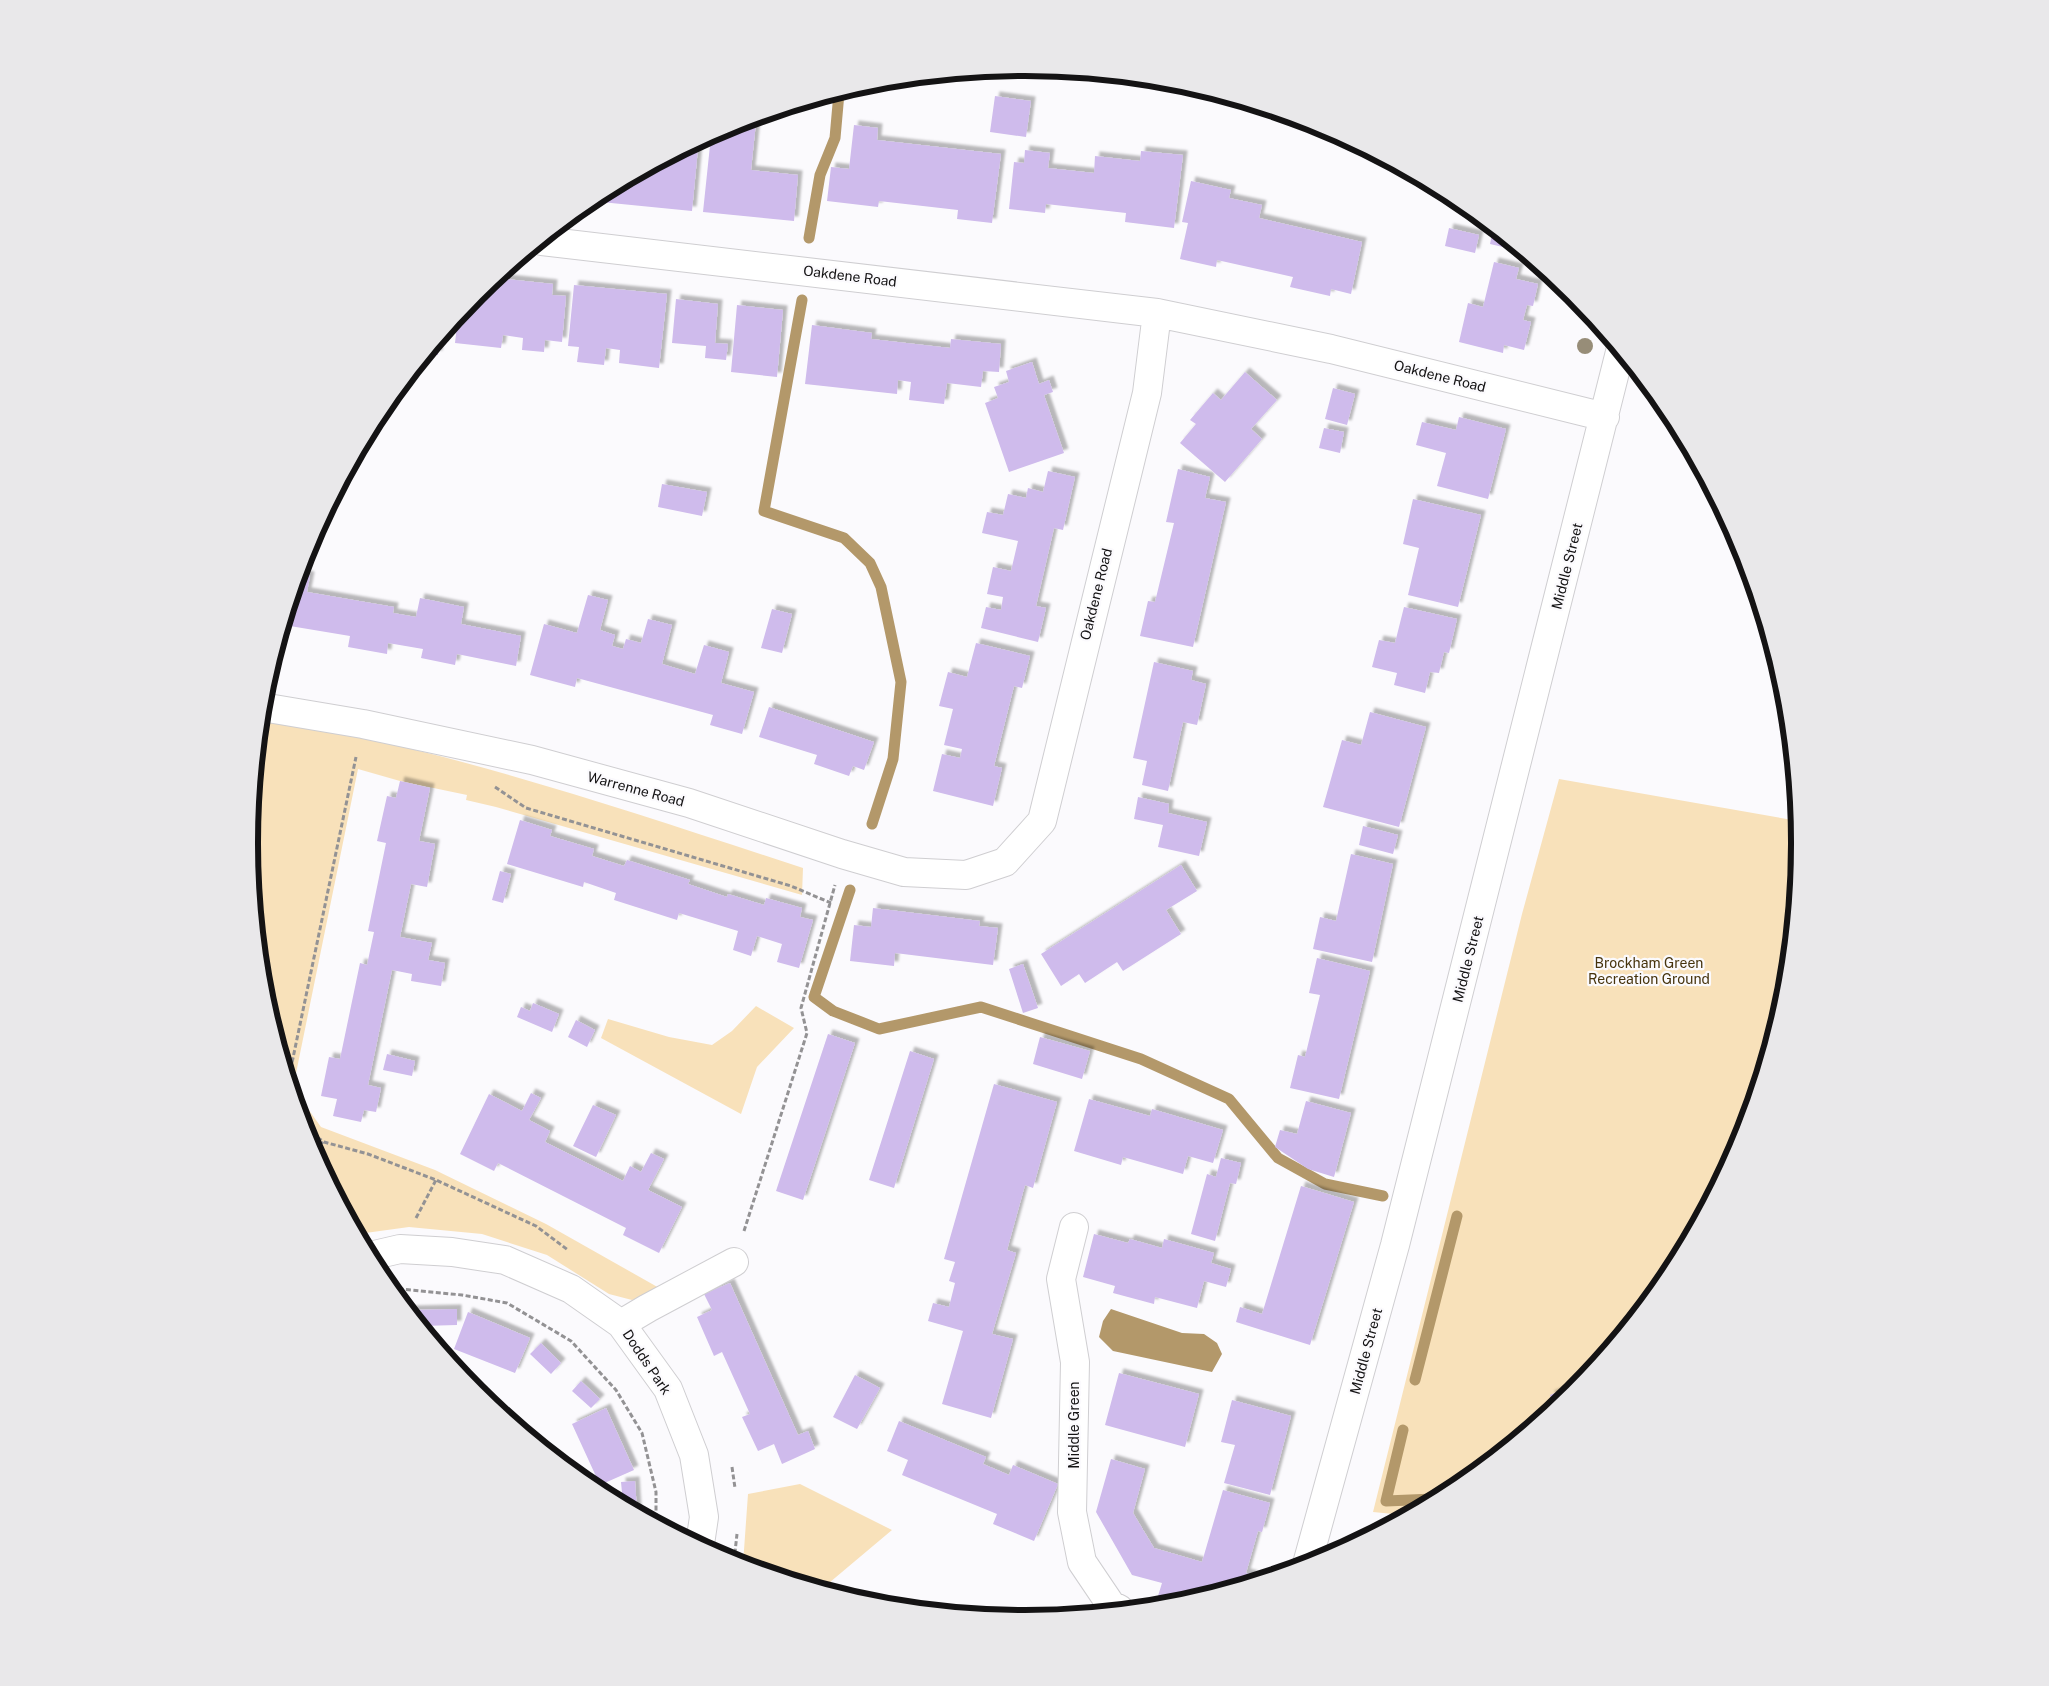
<svg xmlns="http://www.w3.org/2000/svg" width="2049" height="1686" viewBox="0 0 2049 1686" font-family="'Public Sans',sans-serif">
<style>
.green{fill:#f8e1ba}
.water{fill:#b3986a}
.lines{fill:none;stroke-linecap:round;stroke-linejoin:round}
.stream{stroke:#b3986a;stroke-width:11}
.building{fill:#cfbbec;filter:url(#shadow)}
.minor-casing{stroke:#cfced1;stroke-width:30}
.path{stroke:#939294;stroke-width:3;stroke-dasharray:5 2.5;stroke-linecap:butt}
.minor{stroke:#fff;stroke-width:28}
.tree{fill:#978d78}
.labels{text-anchor:middle;stroke-width:4.5;stroke-linejoin:round;paint-order:stroke}
.street-label{font-size:14px;fill:#141314;stroke:#fbfafd}
.park-label{font-size:14px;fill:#46330c;stroke:#fbfafd}
.rim{fill:none;stroke:#141314;stroke-width:6}
</style>
<defs>
<filter id="shadow"><feDropShadow dx="4.5" dy="-4.5" stdDeviation="1" flood-color="#0004"/></filter>
</defs>
<rect width="100%" height="100%" fill="#fbfafd"/>
<path class="green" d="M261,720C296,726 331,730 365,738C513,771 659,821 803,868L802,895L496,807L466,800L467,795L400,781L358,769L293,1088L321,1127L435,1170L546,1224L661,1289L632,1300L609,1294L547,1255L482,1234L409,1227L358,1234L308,1140L264,994L249,843Z
M1559,779L1798,821L1800,843L1785,995L1741,1140L1669,1274L1573,1392L1455,1488L1404,1515L1373,1512L1522,914Z
M756,1006L794,1028L757,1067L741,1114L601,1038L608,1019L669,1037L712,1045L732,1031Z
M800,1484L892,1530L823,1588L743,1564L748,1494Z"/>
<path class="water" d="M1111,1309L1182,1333L1204,1334L1217,1343L1222,1354L1212,1372L1113,1351L1099,1337L1103,1321Z"/>
<g class="lines">
<path class="stream" d="M809,238L820,175L835,138L839,93
M802,300L764,511L844,538L870,563L881,587L901,682L893,759L872,824
M850,890L814,997L833,1011L879,1029L981,1007L1141,1059L1229,1099L1278,1158L1325,1184L1383,1196
M1415,1380L1457,1216
M1403,1430L1386,1501L1434,1499"/>
</g>
<path class="building" d="M995,96L1031,101L1026,137L990,132Z
M747,121L756,122L751,170L798,175L794,221L703,212L711,136L728,126Z
M854,125L878,128L877,140L1001,154L992,223L957,219L958,210L879,201L878,207L827,201L831,167L849,169Z
M689,147L698,148L692,211L601,202L602,194Z
M1025,150L1050,153L1048,168L1094,173L1095,156L1140,161L1141,151L1183,155L1174,228L1125,222L1126,213L1046,204L1045,213L1009,209L1014,162L1024,163Z
M1191,181L1231,190L1229,198L1262,205L1259,218L1362,242L1351,294L1331,289L1330,296L1290,287L1293,277L1217,260L1216,267L1180,259L1188,223L1182,222Z
M1487,224L1520,251L1490,244L1493,230L1486,228Z
M1449,228L1479,235L1475,253L1445,246Z
M1494,262L1519,268L1516,279L1538,284L1533,306L1527,305L1523,320L1531,322L1524,350L1504,345L1503,353L1459,342L1468,303L1483,307Z
M496,278L553,284L552,295L566,296L562,342L545,340L544,352L522,350L523,338L503,335L501,348L455,343L458,317L465,309H469L470,302L476,294Z
M574,285L667,294L659,368L619,363L620,350L606,348L604,365L577,362L579,347L568,346Z
M676,299L718,304L715,343L728,344L726,360L705,358L706,346L672,343Z
M737,305L783,310L777,377L731,372Z
M812,325L872,333L871,339L950,348L951,339L1001,344L999,372L983,371L981,387L947,383L944,404L909,400L911,382L898,380L897,394L805,384Z
M439,340L438,355L427,354Z
M1032,362L1039,384L1049,380L1053,392L1044,395L1064,453L1009,472L985,403L998,398L994,387L1009,382L1006,371Z
M1245,372L1277,400L1251,429L1262,439L1225,482L1180,443L1196,424L1190,420L1213,393L1221,400Z
M1333,388L1355,394L1347,425L1325,419Z
M1459,417L1506,429L1488,499L1437,486L1446,453L1416,445L1422,422L1456,430Z
M1324,428L1344,432L1340,453L1319,448Z
M1178,469L1210,477L1205,498L1226,502L1193,647L1140,636L1148,601L1155,602L1174,523L1166,522Z
M1048,471L1075,477L1063,530L1054,528L1036,606L1046,608L1038,642L981,628L986,607L1001,610L1003,597L987,594L993,567L1011,571L1018,541L982,533L987,512L1003,515L1008,494L1026,498L1028,488L1043,492Z
M662,484L707,492L702,516L658,507Z
M1413,499L1481,515L1458,607L1408,595L1419,548L1403,544Z
M299,574L310,576L307,592L394,607L393,613L416,617L420,598L464,607L461,624L521,636L516,666L457,654L455,665L421,658L423,649L388,643L387,654L348,647L350,636L284,625Z
M588,595L608,600L600,630L615,635L612,646L623,649L626,639L641,643L648,619L672,625L662,664L695,674L704,645L729,652L721,683L754,692L742,734L710,725L713,715L577,678L575,687L530,675L544,624L577,633Z
M1404,607L1457,619L1449,653L1444,652L1439,673L1430,672L1425,693L1394,685L1397,673L1372,667L1379,640L1395,643Z
M772,609L792,614L782,653L761,648Z
M976,643L1030,656L1022,688L1014,686L994,766L1002,768L993,806L933,791L942,754L960,758L962,749L944,745L953,709L939,706L948,672L967,677Z
M1154,662L1193,671L1191,680L1206,684L1197,725L1183,722L1168,791L1142,785L1147,761L1133,758Z
M769,707L874,742L864,770L853,766L849,776L814,764L817,755L759,737Z
M1370,712L1426,727L1399,827L1323,807L1342,740L1361,745Z
M400,781L430,788L419,841L435,844L427,887L411,884L400,937L432,943L428,960L445,963L441,986L411,981L412,974L392,970L368,1085L381,1088L376,1112L364,1110L361,1122L333,1116L337,1099L321,1096L329,1057L340,1059L360,963L367,965L374,932L368,931L386,843L377,841L387,796L396,798Z
M1138,797L1169,804L1168,813L1207,822L1199,856L1158,847L1163,825L1134,819Z
M520,820L552,830L550,836L594,849L592,856L624,866L627,860L690,880L688,884L727,897L728,894L764,905L766,898L802,908L800,917L813,920L799,968L777,962L782,944L757,936L751,956L733,950L738,931L679,913L677,920L614,900L616,893L584,882L583,887L507,864Z
M1363,826L1398,835L1393,854L1359,845Z
M1351,854L1393,864L1372,962L1313,949L1320,917L1336,921Z
M1181,865L1197,891L1166,910L1181,934L1123,971L1117,962L1085,983L1079,974L1061,986L1041,954Z
M500,871L511,874L503,903L492,900Z
M873,908L980,921L979,926L998,928L993,965L895,953L894,966L850,961L854,925L871,927Z
M1317,958L1370,971L1339,1099L1290,1088L1298,1055L1305,1057L1320,995L1309,993Z
M1023,964L1038,1008L1023,1013L1009,969Z
M533,1003L559,1014L552,1032L517,1017L521,1007L530,1011Z
M576,1020L595,1030L587,1047L568,1037Z
M828,1034L855,1043L803,1200L776,1191Z
M1040,1037L1090,1051L1082,1079L1033,1064Z
M910,1051L934,1059L894,1188L869,1180Z
M387,1054L415,1061L412,1076L383,1070Z
M994,1084L1057,1102L1033,1188L1025,1185L1007,1250L1016,1253L992,1334L1013,1339L991,1418L942,1404L963,1331L928,1321L933,1303L949,1307L955,1283L949,1281L955,1262L944,1259Z
M531,1093L541,1098L529,1120L550,1131L545,1142L623,1181L630,1166L641,1172L651,1153L664,1159L648,1190L682,1207L659,1253L623,1235L626,1228L498,1163L494,1171L460,1154L489,1094L522,1111Z
M1089,1099L1150,1116L1152,1109L1223,1130L1213,1163L1188,1156L1183,1174L1123,1157L1121,1165L1074,1151Z
M1306,1101L1351,1113L1334,1177L1308,1169L1275,1147L1280,1130L1297,1134Z
M593,1105L616,1115L596,1157L573,1146Z
M1221,1158L1241,1163L1236,1184L1230,1183L1215,1241L1191,1234L1207,1174L1216,1177Z
M1301,1186L1354,1202L1310,1345L1236,1322L1240,1307L1262,1314Z
M1094,1234L1128,1243L1130,1239L1162,1248L1164,1239L1214,1253L1211,1263L1231,1269L1226,1287L1204,1281L1197,1308L1155,1297L1154,1304L1113,1293L1115,1286L1083,1277Z
M730,1283L798,1435L808,1431L815,1449L782,1464L774,1444L758,1451L742,1417L750,1414L722,1352L714,1356L697,1317L712,1310L704,1294Z
M457,1309V1325L422,1326L410,1310Z
M468,1312L530,1338L515,1373L454,1349Z
M541,1343L561,1363L551,1374L530,1354Z
M1119,1373L1199,1394L1185,1447L1105,1425Z
M855,1375L880,1388L857,1429L833,1417Z
M581,1381L600,1399L591,1408L572,1391Z
M1580,1382L1573,1392L1554,1407L1550,1395Z
M1232,1400L1291,1416L1270,1495L1224,1483L1235,1445L1221,1442Z
M606,1408L634,1470L600,1485L572,1424Z
M899,1421L986,1457L983,1464L1009,1475L1013,1465L1058,1484L1034,1541L993,1524L997,1514L902,1475L908,1460L887,1451Z
M1111,1459L1145,1469L1133,1513L1154,1548L1202,1562L1223,1490L1270,1503L1262,1532L1258,1531L1246,1573L1253,1575L1251,1581L1180,1602L1158,1596L1162,1583L1132,1575L1096,1512Z
M635,1481L637,1511L623,1503L621,1482Z"/>
<g class="lines">
<defs>
<path id="minor" d="M542,241L1157,313L1331,349L1605,417
M262,707L363,724L532,760L689,803L842,854L904,872L966,875L1005,862L1042,821L1147,393L1157,313
M1074,1227L1061,1279L1075,1362L1072,1512L1082,1562L1111,1605L1119,1609
M370,1256L400,1249L452,1252L505,1260L571,1289L621,1324L668,1389L694,1455L704,1517L700,1544
M621,1324L648,1308L734,1262
M1307,1564L1395,1245L1620,352"/>
</defs>
<use href="#minor" class="minor-casing"/>
<path class="path" d="M495,787L526,808L791,886L831,903
M289,1077L356,757
M305,1129L324,1142L368,1154L436,1180L536,1226L568,1250
M311,1146L324,1142
M416,1218L436,1180
M744,1231L807,1033L801,1008L835,885
M391,1288L462,1295L507,1303L571,1341L616,1390L642,1433L656,1492V1521
M732,1467L735,1488
M734,1561L737,1534"/>
<use href="#minor" class="minor"/>
</g>
<circle class="tree" cx="1585" cy="346" r="8"/>
<g class="labels">
<g class="street-label">
<text transform="translate(850 276) rotate(7)" y="5">Oakdene Road</text>
<text transform="translate(1440 376) rotate(14)" y="5">Oakdene Road</text>
<text transform="translate(1567 566) rotate(-76)" y="5">Middle Street</text>
<text transform="translate(1096 594) rotate(-76)" y="5">Oakdene Road</text>
<text transform="translate(636 789) rotate(15)" y="5">Warrenne Road</text>
<text transform="translate(1468 959) rotate(-76)" y="5">Middle Street</text>
<text transform="translate(1366 1351) rotate(-75)" y="5">Middle Street</text>
<text transform="translate(647 1362) rotate(56)" y="5">Dodds Park</text>
<text transform="translate(1074 1425) rotate(-90)" y="5">Middle Green</text>
</g>
<g class="park-label">
<text x="1649" y="968">Brockham Green<tspan x="1649" dy="16">Recreation Ground</tspan></text>
</g>
</g>
<path d="M0 0H2049V1686H0ZM1024 76H1025A766 766 0 0 1 1791 842V844A766 766 0 0 1 1025 1610H1024A766 766 0 0 1 258 844V842A766 766 0 0 1 1024 76Z" fill="#e9e8ea" fill-rule="evenodd"/>
<path class="rim" d="M1024 76H1025A766 766 0 0 1 1791 842V844A766 766 0 0 1 1025 1610H1024A766 766 0 0 1 258 844V842A766 766 0 0 1 1024 76Z"/>
</svg>
